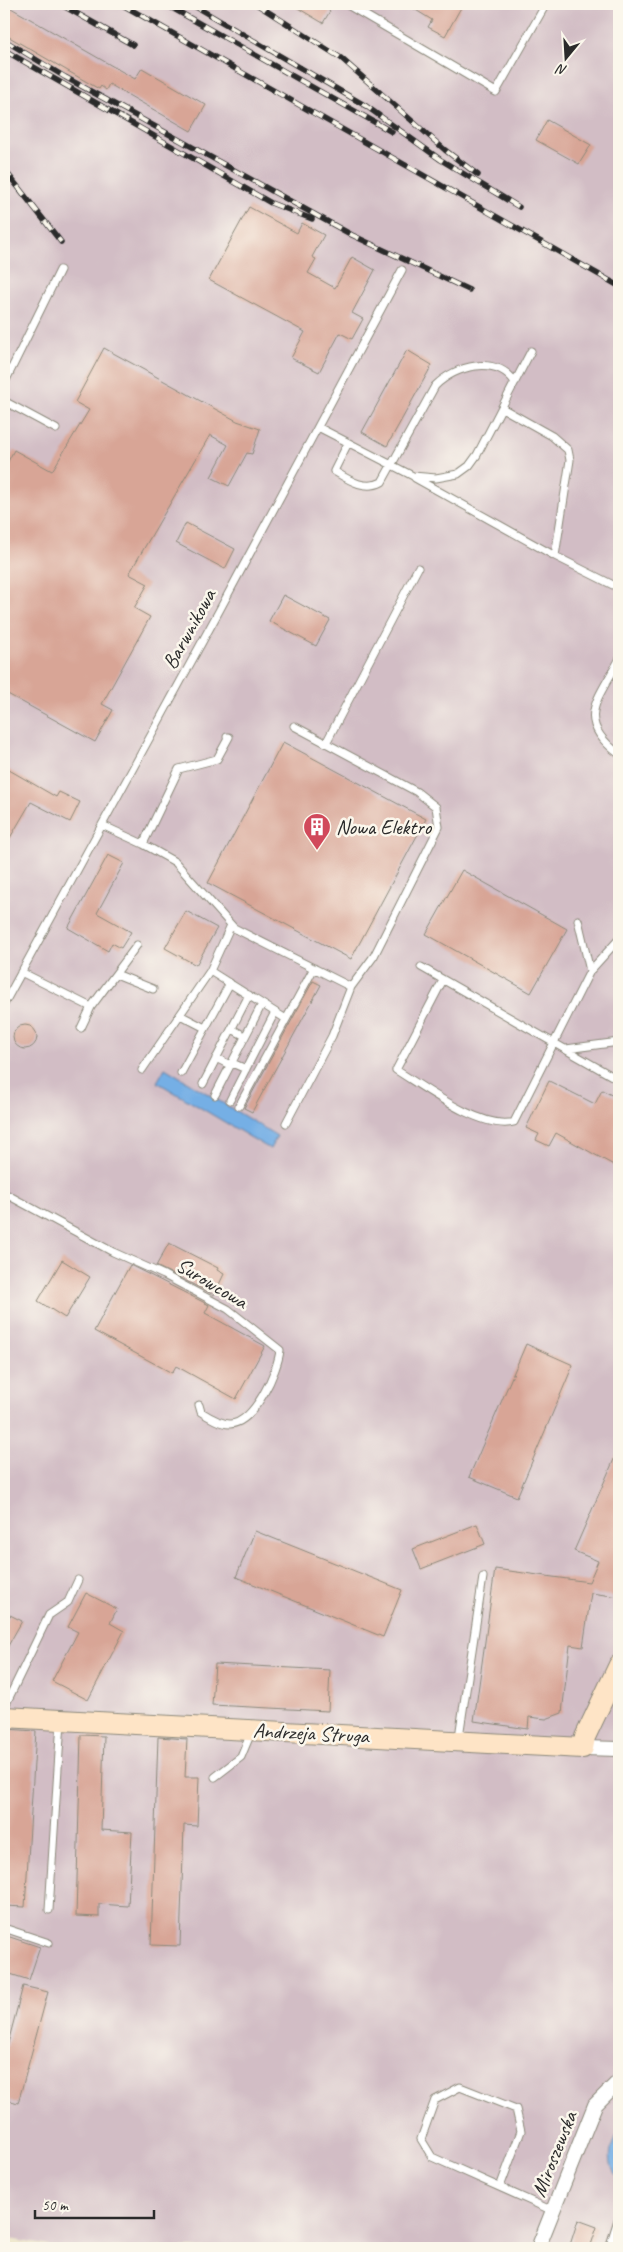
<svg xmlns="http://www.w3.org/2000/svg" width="623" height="2252" viewBox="0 0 623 2252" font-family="Caveat,sans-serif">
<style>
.industrial{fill:#d2bdc5}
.water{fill:#74afe5;stroke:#506d88}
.building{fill:#d8a596}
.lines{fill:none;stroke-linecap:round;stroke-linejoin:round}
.lane-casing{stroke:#8c897b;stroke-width:9}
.street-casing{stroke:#8c897b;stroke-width:16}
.secondary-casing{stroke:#8c897b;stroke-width:22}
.lane{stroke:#fff;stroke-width:7}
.street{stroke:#fff;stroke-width:14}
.secondary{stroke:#fee4c6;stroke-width:20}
.rail-casing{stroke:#2b2b2b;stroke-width:5.5}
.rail{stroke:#fbf7ec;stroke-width:4;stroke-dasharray:11;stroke-linecap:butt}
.labels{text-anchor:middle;stroke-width:5;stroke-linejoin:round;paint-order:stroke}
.street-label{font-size:21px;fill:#2b2b2b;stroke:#fbf7ec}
.poi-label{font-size:21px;fill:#2b2b2b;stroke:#fbf7ec;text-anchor:start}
</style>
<rect width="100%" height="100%" fill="#fbf7ec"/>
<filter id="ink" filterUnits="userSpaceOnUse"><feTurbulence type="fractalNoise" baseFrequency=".02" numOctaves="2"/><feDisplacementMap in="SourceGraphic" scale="10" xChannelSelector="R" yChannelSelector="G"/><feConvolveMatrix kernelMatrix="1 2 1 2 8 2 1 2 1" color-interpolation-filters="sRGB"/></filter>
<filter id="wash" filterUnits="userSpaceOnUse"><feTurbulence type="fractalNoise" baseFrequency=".0096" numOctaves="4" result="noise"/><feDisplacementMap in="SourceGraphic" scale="20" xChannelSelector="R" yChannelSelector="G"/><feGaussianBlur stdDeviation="1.12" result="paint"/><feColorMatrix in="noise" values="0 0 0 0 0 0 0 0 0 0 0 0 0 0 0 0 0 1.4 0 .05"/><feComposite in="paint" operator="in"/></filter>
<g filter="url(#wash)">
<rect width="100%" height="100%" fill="#eee7cb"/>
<path class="industrial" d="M4,4H619V2248H60L4,2238Z"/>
<path class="water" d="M165,1068L277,1136L270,1149L157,1082Z
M619,2134V2182C609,2167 606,2148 619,2134Z"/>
<g id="blocks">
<path class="building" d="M4,4L135,79L142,68L206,105L191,131L109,84L106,90L101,86L99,89L4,34Z
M291,4H318L330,11L323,23Z
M406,4H463L445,36L428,27L432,20Z
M547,120L591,145L579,164L536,140Z
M249,207L297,233L302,223L324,235L312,257L316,259L308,273L335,288L352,257L375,270L352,313L363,319L352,339L340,333L319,372L291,358L305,332L209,280Z
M104,348L237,421L260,429L252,454L247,453L229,486L211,477L228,445L210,435L129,574L148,584L134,608L150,617L102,704L113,710L95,742L4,692V469L14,450L52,471L89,410L75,402Z
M407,350L432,365L387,446L362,432Z
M186,523L235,549L225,569L176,543Z
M283,595L330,620L316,646L269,621Z
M283,742L426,819L351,959L208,883Z
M4,767L56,797L59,792L80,802L70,822L31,802L4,848Z
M108,855L124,863L97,913L131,932L121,948L112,943L108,951L68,928Z
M462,870L567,929L531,993L426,934Z
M186,911L217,928L196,965L165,948Z
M313,981L321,985L252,1112L244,1108Z
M13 1037a12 12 0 1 1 24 0a12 12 0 1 1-24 0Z
M549,1081L595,1104L602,1090L619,1099V1168L556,1133L549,1146L536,1140L539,1134L526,1128Z
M169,1243L218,1268L217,1270L224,1274L214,1295L156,1266Z
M62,1260L90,1277L65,1318L38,1301Z
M130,1265L209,1305L205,1313L265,1346L236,1399L176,1366L172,1373L94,1331Z
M526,1344L573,1365L517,1497L469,1477Z
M619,1448V1597L591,1593L583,1647L570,1645L562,1713L546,1719L529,1717L528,1729L474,1721L495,1569L589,1582L598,1561L574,1551Z
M477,1524L485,1544L421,1569L413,1549Z
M255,1531L402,1590L383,1637L236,1577Z
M86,1593L117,1609L110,1623L124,1631L88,1700L52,1681L78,1632L68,1627Z
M10,1615L22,1621L4,1653V1627Z
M215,1664L330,1670L328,1711L212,1705Z
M4,1729L36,1731L25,1907L4,1906Z
M81,1735L104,1736L101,1830L132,1832L128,1906L99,1904V1917L76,1916Z
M158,1737L187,1739L185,1777H199L197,1826L184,1825L180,1946L151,1945Z
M4,1935L40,1947L29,1980L4,1972Z
M23,1986L48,1992L18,2103L4,2099V2058Z
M578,2220L597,2227L590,2248H569Z"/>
</g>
</g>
<g filter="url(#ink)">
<use href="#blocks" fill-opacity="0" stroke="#8c897b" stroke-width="1"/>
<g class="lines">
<defs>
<path id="lane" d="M346,4L496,92L546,4
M4,384L60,270
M4,401L56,429
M502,408L552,436L568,450L570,460L555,556
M318,427L413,476L436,478L458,474L469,466L477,455L531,351
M348,443L334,471C349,480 365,491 382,482L435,386C456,365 496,355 515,382
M415,478L555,556L619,588
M619,660C598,700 574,720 619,754
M326,743L418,568
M102,825L143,844L175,862L234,928L351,987L374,956L439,827L436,807L417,792L294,726
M143,844L179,769L217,759L229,737H227
M578,920L590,971
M421,967L619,1080
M210,971L286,1019
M21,972L91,1007L81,1028
M116,974L153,989
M443,980L396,1070C424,1087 482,1131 514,1122L590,971L619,939
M4,1004L219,611L402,270
M91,1007L137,945
M180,1015L205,1028
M232,1029L245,1036
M566,1049L619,1042
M216,1058L230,1065
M232,1063L246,1069
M142,1070L210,971L231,925
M181,1073L230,983
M203,1084L249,995
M215,1095L262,1004
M230,1100L275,1012
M239,1106L314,968
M286,1123L332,1036L351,987
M4,1193L113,1252L164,1275L228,1309L280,1350C278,1371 254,1423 230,1424C220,1424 209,1417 201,1412L199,1405
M4,1708L49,1615L68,1602L78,1580
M460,1740V1730L483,1577
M215,1777L241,1757L251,1733
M49,1910L61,1721
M4,1928L49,1943
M500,2187L521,2131L516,2109L460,2087L435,2100L421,2139L432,2157L553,2211
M609,2248L619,2217"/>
<path id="street" d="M583,1748L619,1749
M538,2248L595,2105L619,2081"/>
<path id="secondary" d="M4,1717L583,1748L585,1737L619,1665"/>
</defs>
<use href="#lane" class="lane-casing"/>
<use href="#street" class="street-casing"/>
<use href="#secondary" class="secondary-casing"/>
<use href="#lane" class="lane"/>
<use href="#street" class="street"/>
<use href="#secondary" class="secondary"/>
<defs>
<path id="rail" d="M60,4L133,45
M121,4L619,286
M165,4L392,132
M191,4L366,106L441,160L519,207
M256,4L341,58L445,150L478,175
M4,40L65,77L352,235L469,290
M4,50L271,203L312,219
M4,169L61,242"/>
</defs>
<use href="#rail" class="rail-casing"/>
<use href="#rail" class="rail"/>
</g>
</g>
<defs>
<symbol id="building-pin" viewBox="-11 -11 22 30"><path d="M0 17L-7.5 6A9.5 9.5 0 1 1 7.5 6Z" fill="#d1495b" stroke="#fbf7ec"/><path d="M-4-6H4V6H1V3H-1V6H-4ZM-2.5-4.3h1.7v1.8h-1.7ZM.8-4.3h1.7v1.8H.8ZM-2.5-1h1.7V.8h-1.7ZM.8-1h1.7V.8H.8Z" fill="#fff"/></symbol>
</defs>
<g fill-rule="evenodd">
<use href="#building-pin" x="301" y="811" width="32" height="43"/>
</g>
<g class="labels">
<g class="street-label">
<text transform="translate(189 629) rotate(-61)" y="7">Barwnikowa</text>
<text transform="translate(212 1283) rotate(31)" y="7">Surowcowa</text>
<text transform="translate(311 1733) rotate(3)" y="7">Andrzeja Struga</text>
<text transform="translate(554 2154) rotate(-68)" y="7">Miroszewska</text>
</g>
<g class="poi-label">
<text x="336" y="834">Nowa Elektro</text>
</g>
</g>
<rect width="623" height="2252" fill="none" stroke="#fbf7ec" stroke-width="20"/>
<g transform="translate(566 58) rotate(198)" stroke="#fbf7ec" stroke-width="4" paint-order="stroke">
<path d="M0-4L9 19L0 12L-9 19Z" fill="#2b2b2b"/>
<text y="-8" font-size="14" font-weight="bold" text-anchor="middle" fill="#2b2b2b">N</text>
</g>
<path d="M35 2210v8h119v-8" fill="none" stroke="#2b2b2b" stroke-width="2.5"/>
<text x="42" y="2210" font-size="15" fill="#2b2b2b" stroke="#fbf7ec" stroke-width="4" paint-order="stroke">50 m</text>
</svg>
